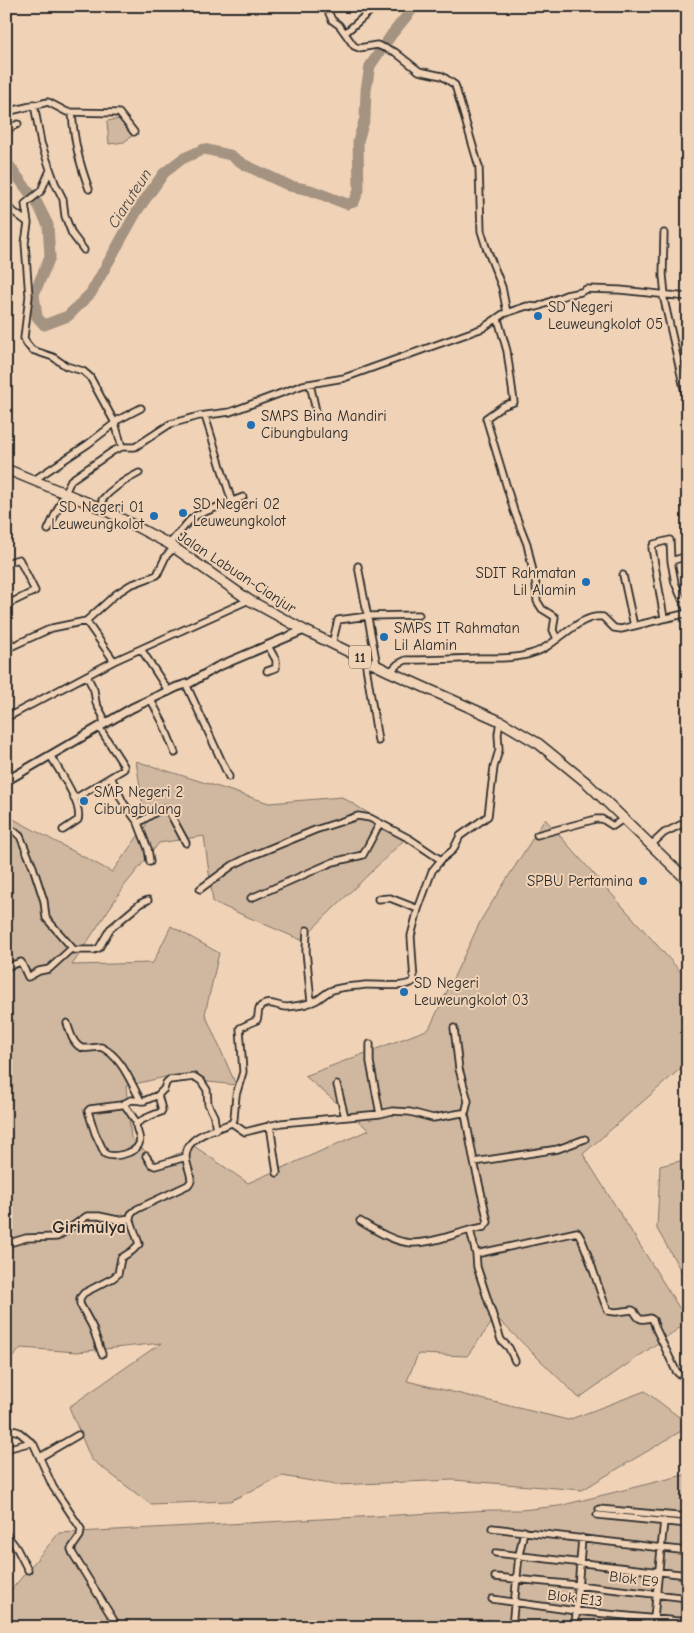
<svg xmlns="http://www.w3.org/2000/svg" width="694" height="1633" viewBox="0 0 694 1633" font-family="'Comic Neue',sans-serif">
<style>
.green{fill:#d0b8a0;stroke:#7e7266}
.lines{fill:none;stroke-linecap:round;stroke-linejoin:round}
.river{stroke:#a49381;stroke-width:11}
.minor-casing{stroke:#2b2b2b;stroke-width:9}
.tertiary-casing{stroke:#2b2b2b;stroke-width:11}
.trunk-casing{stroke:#2b2b2b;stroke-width:12}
.minor{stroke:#f0d3b7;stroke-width:5.5}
.tertiary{stroke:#f0d3b7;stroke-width:7}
.trunk{stroke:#f0d3b7;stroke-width:9}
.poi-dot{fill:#1f6fb2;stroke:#f0d3b7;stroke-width:2}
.labels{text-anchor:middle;stroke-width:4;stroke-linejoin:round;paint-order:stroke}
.shield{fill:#f0d3b7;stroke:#665d55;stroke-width:1}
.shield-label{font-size:14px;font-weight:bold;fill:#2b2b2b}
.poi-label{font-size:15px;fill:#2b2b2b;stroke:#f0d3b7;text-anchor:start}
.street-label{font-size:15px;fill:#2b2b2b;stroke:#f0d3b7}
.water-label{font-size:16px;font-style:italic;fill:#494540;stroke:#f0d3b7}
.quarter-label{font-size:18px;font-weight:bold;fill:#2b2b2b;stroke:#f0d3b7}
</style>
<rect width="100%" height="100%" fill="#f0d3b7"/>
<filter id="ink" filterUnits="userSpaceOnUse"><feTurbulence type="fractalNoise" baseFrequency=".02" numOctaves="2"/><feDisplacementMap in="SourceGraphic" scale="10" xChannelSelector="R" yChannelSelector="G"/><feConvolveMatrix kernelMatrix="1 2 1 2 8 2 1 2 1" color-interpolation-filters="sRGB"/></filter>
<g filter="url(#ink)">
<path class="green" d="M120,119L132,136L124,142L109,144L107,121Z
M136,761L269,803L342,797L407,837L301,940L213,902L204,836L159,843L125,885L72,965L153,963L171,926L219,953L205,1014L236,1085L165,1077L126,1086L131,1138L158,1163L194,1146L248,1183L369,1130L305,1076L429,1029L482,918L545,819L688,980V1062L583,1154L688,1322L579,1398L496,1317L467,1356L418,1354L407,1381L568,1420L645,1391L688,1424V1427L582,1490L453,1480L336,1485L282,1476L230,1501L150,1504L91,1459L69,1407L161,1343L77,1352L21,1348L6,1365V815L112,872L146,825Z
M688,1159V1283L657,1229L660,1166Z
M688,1474V1627H6V1596L59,1533L491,1510H521L559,1506Z"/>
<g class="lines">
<path class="river" d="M6,161L37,203L48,225L50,257L34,294L37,317L44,325L68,316L91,293L137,211L164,173L182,159L204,149L230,155L245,165L290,186L310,190L347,204L354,202L359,190L358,141L365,118L366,90L370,66L392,34L415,6"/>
<defs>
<path id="minor" d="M323,6L327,9L332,20L339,25L354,46L359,48L377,45L395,52L419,71L442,76L455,85L479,167L481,231L486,247L502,287L507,313
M6,8L9,6
M345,33L376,6
M34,104L41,143L55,183L63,199L65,216L72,234L84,250
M6,112L48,102L67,112L119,113L134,132
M72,112C74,141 79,162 89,189
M6,130L18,124
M50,170L41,191L25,204L28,223L25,243L29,296L24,338L27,344L32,350L53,357L66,366L83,371L90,377L115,423L122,447
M6,206L27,222
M664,233L663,275L665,295
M663,295L688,406
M498,319L507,351L514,402L503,406L486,418L514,511L527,544L536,585L537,601L542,609L555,617L553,630L557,639
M310,384L316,411
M205,416L232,502
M114,422L141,408
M34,480L88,444L115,423
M103,509L102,500C112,488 125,480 139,473
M48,530L71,480L113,451L122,447H135L170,424L199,416L230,412L303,385L344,378L483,328L503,314L527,306L537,307L566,295L581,292L586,289L620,290L688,297
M169,544L190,520L197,515L243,497
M6,565L12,561L19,559L35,591L6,605
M358,566L377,665
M623,575L634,626
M664,618L652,548L654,544L670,540L671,561
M86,621L114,661
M6,634L12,646
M332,644L338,620L368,616L419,615
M6,649L52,628L86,621L116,594L130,585L157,575L166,556L174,548
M141,649L169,692
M365,660L378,741
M267,671L276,668V660L268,646
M390,672L398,664L406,660C431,660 455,659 479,658C497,658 516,659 533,653C556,647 579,613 603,617L614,628L621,629L688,613L675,583L671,561L688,556
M87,676L94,690L96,703L103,716V720L107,723
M186,684L229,777
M151,700L163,723L175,753
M6,718L114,661L249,600
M50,755C58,769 83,804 78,820L63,830
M111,777L123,802L138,823L148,849L150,862
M74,799L124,769V766L99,727
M138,823L163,808H167L186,843
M6,830L14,831L20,836L33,867L44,901L46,918L74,950H94L99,948L110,929L141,903L148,900
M537,835L596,819H602L613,826L623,819
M650,846L664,833L688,821
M200,889L233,865L249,857L315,830L358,816L370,818L410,839L441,860
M251,898L333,862L363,855L380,823
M378,899L390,898L418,909
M307,930L306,951L311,1002
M6,967L21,962L28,977L39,971L49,969L72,948
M67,1023C70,1031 73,1046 83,1048C89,1049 95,1047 101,1047C122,1057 130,1081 141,1101
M454,1028L459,1069L468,1101L465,1114
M370,1044V1062L380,1114
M337,1085L345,1117
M158,1095L162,1110L161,1112C155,1114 140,1120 136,1124C136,1131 142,1138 139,1144C135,1154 113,1158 105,1154L95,1133L88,1111L90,1109L121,1105L131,1100L144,1101L158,1095L164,1089L166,1083L169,1080L195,1077L201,1081L207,1090L208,1104L214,1116L216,1130
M124,1104L137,1123
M232,1123L245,1132L281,1123L380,1114L392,1111L410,1112L433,1118L462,1113L465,1114L474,1162L558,1149L585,1139
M270,1125L277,1173
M146,1156L151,1164L155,1166L186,1157
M474,1162L488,1222L484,1227L470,1230L476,1254L477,1267L501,1340L509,1348L515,1361
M360,1221C375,1230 395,1243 413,1243C432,1243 452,1235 470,1230
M6,1244L26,1238L57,1237L87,1216H99L118,1220L130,1218
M476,1254L577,1232C585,1239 600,1296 608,1311L616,1312L632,1310L634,1311C638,1319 641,1321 650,1318L653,1320L656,1329L676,1371L679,1374L688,1373
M102,1354L92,1326L80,1304V1298L84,1293L113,1278L118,1274L121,1258L132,1251L139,1244L130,1218L131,1214L137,1209L188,1185L191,1181C191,1172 186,1165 186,1157C185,1136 216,1129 232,1123L234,1119L236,1095L243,1072L240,1028L257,1020C259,1016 257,1009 261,1006C270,1000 278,1007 287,1007C297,1006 308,1005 317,1000C322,997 326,993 330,991C341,986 354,987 365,985C378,984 404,989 414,981L411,936L418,909L432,871L441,860L453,850L460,836L488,816L494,767L499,750L498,734L500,721
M6,1428L19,1432L34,1445L53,1487L81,1529L80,1536L71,1549L73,1554L118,1627
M6,1449L32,1442
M40,1457L78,1435
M599,1509L688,1517
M597,1515L688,1524
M492,1528L688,1551
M6,1534L16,1547L28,1570
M496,1553L688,1575
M495,1577L577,1585L688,1598
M492,1599L576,1611L688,1622
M489,1624L508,1627
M512,1627L519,1555L524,1531
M575,1627L582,1538
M653,1627L664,1521"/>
<path id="tertiary" d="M6,781L132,708L177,687L190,683L217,667L304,630"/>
<path id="trunk" d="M6,469L103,509L169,544L249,600L304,630L390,672L500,721L539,744L587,783L688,881"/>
</defs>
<use href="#minor" class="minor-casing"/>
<use href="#tertiary" class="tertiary-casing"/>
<use href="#trunk" class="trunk-casing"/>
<use href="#minor" class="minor"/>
<use href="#tertiary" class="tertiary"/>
<use href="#trunk" class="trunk"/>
</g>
</g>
<g class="poi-dot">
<circle cx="538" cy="316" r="5"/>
<circle cx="251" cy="425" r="5"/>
<circle cx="183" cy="513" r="5"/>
<circle cx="154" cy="516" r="5"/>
<circle cx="586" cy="582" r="5"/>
<circle cx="384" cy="637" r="5"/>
<circle cx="84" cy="801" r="5"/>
<circle cx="643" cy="881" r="5"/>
<circle cx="404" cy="992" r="5"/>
</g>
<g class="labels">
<rect class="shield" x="349" y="645.5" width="22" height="23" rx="4"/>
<g class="shield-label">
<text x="360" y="662">11</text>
</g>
<g class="poi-label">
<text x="548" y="312">SD Negeri<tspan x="548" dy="17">Leuweungkolot 05</tspan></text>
<text x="261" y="421">SMPS Bina Mandiri<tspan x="261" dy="17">Cibungbulang</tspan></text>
<text x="193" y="509">SD Negeri 02<tspan x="193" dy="17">Leuweungkolot</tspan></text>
<text x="144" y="512" text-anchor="end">SD Negeri 01<tspan x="144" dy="17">Leuweungkolot</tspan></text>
<text x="576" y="578" text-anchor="end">SDIT Rahmatan<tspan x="576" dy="17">Lil Alamin</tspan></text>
<text x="394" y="633">SMPS IT Rahmatan<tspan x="394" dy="17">Lil Alamin</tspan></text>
<text x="94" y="797">SMP Negeri 2<tspan x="94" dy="17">Cibungbulang</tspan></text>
<text x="633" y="886" text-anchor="end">SPBU Pertamina</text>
<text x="414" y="988">SD Negeri<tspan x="414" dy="17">Leuweungkolot 03</tspan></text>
</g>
<g class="street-label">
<text transform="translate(237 572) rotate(33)" y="5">Jalan Labuan-Cianjur</text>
<text transform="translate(634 1579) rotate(7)" y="5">Blok E9</text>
<text transform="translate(575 1598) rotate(7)" y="5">Blok E13</text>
</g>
<g class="water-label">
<text transform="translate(129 198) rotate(-57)" y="6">Ciaruteun</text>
</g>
<g class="quarter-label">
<text x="89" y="1233">Girimulya</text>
</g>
</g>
<rect width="694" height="1633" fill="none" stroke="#f0d3b7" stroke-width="25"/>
<rect x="12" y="12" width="669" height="1608" fill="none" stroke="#2b2b2b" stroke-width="2" filter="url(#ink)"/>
</svg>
